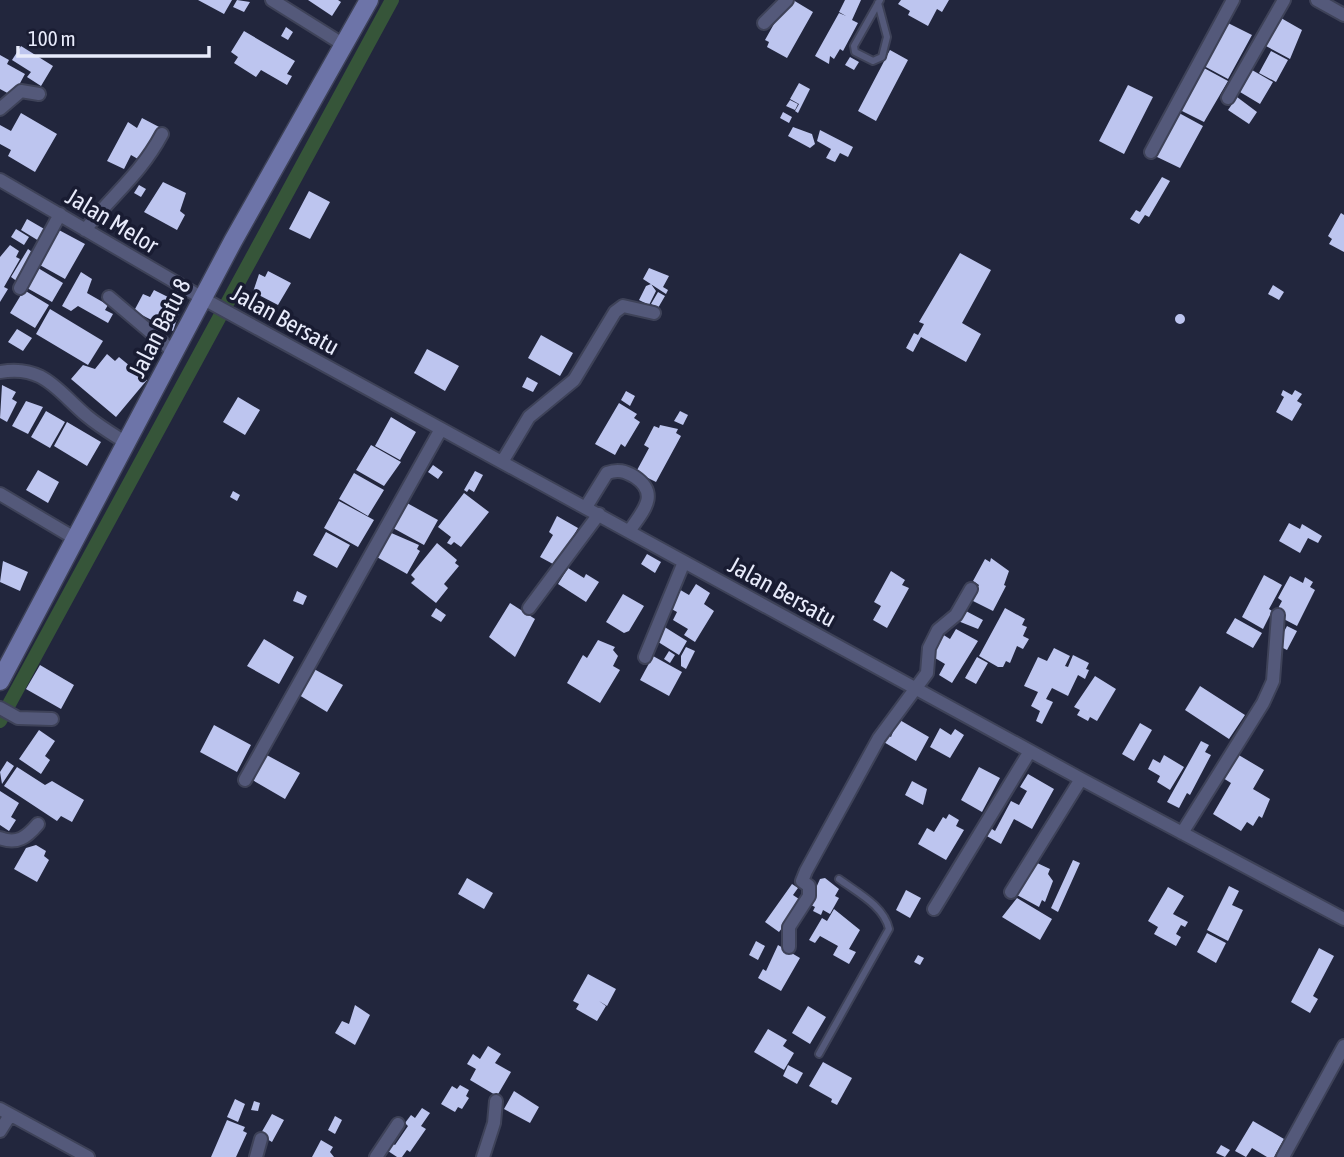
<svg xmlns="http://www.w3.org/2000/svg" width="1344" height="1157" viewBox="0 0 1344 1157" font-family="'Asap Condensed',sans-serif">
<style>
.lines{fill:none;stroke-linecap:round;stroke-linejoin:round}
.canal{stroke:#365539;stroke-width:14}
.building{fill:#bdc5ef}
.lane-casing{stroke:#3e4258;stroke-width:10}
.street-casing{stroke:#3e4258;stroke-width:16}
.secondary-casing{stroke:#3e4258;stroke-width:21}
.lane{stroke:#54597a;stroke-width:6}
.street{stroke:#54597a;stroke-width:12}
.secondary{stroke:#6d74a8;stroke-width:18}
.labels{text-anchor:middle;stroke-width:7;stroke-linejoin:round;paint-order:stroke}
.street-label{font-size:24px;fill:#e8ebfb;stroke:#191c32}
</style>
<rect width="100%" height="100%" fill="#22263d"/>
<g class="lines">
<path class="canal" d="M0,721L392,0"/>
</g>
<path class="building" d="M198,0H232L224,14Z
M237,0L250,2L244,12L233,7Z
M308,0H338L341,2L332,16Z
M793,0L813,12L787,58L767,47L769,42L765,40L784,6L789,8Z
M845,0H861L852,20L858,23L843,51L840,49L834,59L830,56L829,64L815,56L839,13L846,16L839,12Z
M901,0H949L942,12L937,9L928,26L908,15L910,11L898,4Z
M1281,18L1302,30L1290,59L1266,46Z
M1228,23L1252,35L1228,79L1204,66Z
M286,27L293,32L288,40L281,36Z
M244,31L295,61L287,74L292,76L287,85L261,70L256,77L234,63L238,57L231,52Z
M21,46L53,66L41,86L27,77L31,72L12,60Z
M890,50L908,60L876,121L858,111Z
M1271,51L1288,60L1276,82L1259,73Z
M0,55L9,60L7,64L25,74L13,96L0,89Z
M850,57L859,62L854,70L845,65Z
M1204,68L1228,81L1204,122L1180,110Z
M1252,70L1273,82L1260,104L1240,92Z
M799,83L810,89L798,113L795,111L799,104L790,99Z
M1128,85L1153,97L1124,154L1099,141Z
M1237,97L1257,112L1249,124L1228,110Z
M790,100L798,104L795,110L786,106Z
M783,112L792,117L789,123L780,118Z
M21,113L57,134L35,172L8,156L11,150L0,144V125L11,131Z
M1179,113L1203,126L1180,168L1155,156Z
M142,118L161,128L143,162L131,155L124,169L107,161L128,122L137,128Z
M793,127L812,134L815,144L810,148L788,136Z
M820,130L853,147L848,157L840,153L835,162L826,158L831,149L817,141Z
M1162,177L1170,181L1149,217L1145,215L1139,224L1130,219L1136,210L1140,212Z
M163,182L186,193L180,211L185,215L177,230L144,212Z
M139,185L146,189L141,197L134,193Z
M309,191L330,202L310,239L289,229Z
M1341,213L1344,215V252L1329,244L1332,239L1328,236Z
M27,219L46,230L39,241L21,230Z
M16,229L29,237L24,245L11,237Z
M57,229L85,244L65,279L38,264Z
M10,245L19,251L16,257L20,259L4,287L8,289L0,302V257Z
M28,249L35,254L18,282L11,277Z
M960,253L991,270L962,323L981,334L966,362L921,337L913,352L906,348L914,333L918,335L924,324L919,322Z
M38,268L63,283L52,302L27,288Z
M649,268L669,276L663,287L668,290L666,294L643,279Z
M268,271L291,283L278,305L253,292L259,274L265,277Z
M81,272L92,279L87,293L108,305L105,310L113,314L108,323L78,306L71,311L62,306Z
M651,284L656,291L649,305L639,300L646,286Z
M1273,285L1284,292L1279,300L1268,294Z
M24,290L49,305L35,328L10,313Z
M154,290L182,304L173,331L134,311L143,294L150,297Z
M658,292L665,296L658,308L651,304Z
M50,309L103,341L88,365L36,334Z
M1175 319a5 5 0 1 1 10 0a5 5 0 1 1-10 0Z
M17,329L32,338L23,351L8,342Z
M541,335L573,353L560,376L528,358Z
M427,349L459,366L445,391L414,373Z
M107,354L115,361L119,357L147,380L116,417L71,379L83,365L95,369Z
M527,377L538,383L533,392L522,387Z
M2,385L16,392L12,399L17,402L7,422L0,418Z
M1283,390L1292,395L1295,390L1302,394L1297,401L1302,404L1292,421L1276,412L1284,397L1281,395Z
M626,391L635,396L630,406L621,400Z
M238,397L260,410L245,435L223,422Z
M26,401L43,407L28,434L12,426Z
M619,403L637,414L634,418L640,422L625,447L621,444L615,455L595,444Z
M46,411L65,422L50,448L31,437Z
M680,411L688,415L683,425L674,421Z
M391,417L416,432L400,460L375,446Z
M67,422L101,442L87,466L54,446Z
M660,425L678,429L676,433L681,436L656,482L636,472L649,448L644,445L654,426L659,428Z
M371,445L401,462L384,486L356,470Z
M433,465L443,472L438,479L428,472Z
M38,470L59,482L48,503L26,490Z
M475,471L483,475L474,492L469,489L467,492L464,490Z
M354,473L384,490L368,516L339,499Z
M233,491L240,495L237,501L230,497Z
M464,493L489,512L461,547L454,542L451,545L447,543L451,537L438,527Z
M339,501L374,520L358,547L324,528Z
M407,503L438,520L424,545L393,528Z
M557,516L578,528L559,561L556,559L553,564L540,557L553,535L549,532Z
M1289,523L1300,529L1302,524L1322,536L1318,543L1308,538L1300,553L1279,541Z
M326,532L350,545L337,568L313,555Z
M389,532L419,545L417,549L420,551L407,574L375,556Z
M437,543L457,560L455,563L459,566L444,584L448,588L436,603L411,583L415,579L411,575Z
M647,554L661,562L655,573L641,564Z
M991,558L1009,571L1004,585L1006,586L993,611L971,600L979,585L973,581L985,559L990,562Z
M3,561L28,572L20,591L0,582Z
M568,568L584,578L586,574L599,582L586,602L558,584Z
M891,571L905,580L902,585L909,588L887,628L873,620L881,606L874,602Z
M1264,575L1282,585L1269,609L1272,611L1263,629L1242,617Z
M1290,576L1303,583L1305,577L1313,582L1310,587L1315,590L1297,626L1278,616L1277,610L1282,601L1278,598Z
M696,584L710,593L704,604L714,611L695,642L684,635L688,629L673,620L677,612L666,606L677,588L689,595Z
M297,591L307,596L303,605L293,601Z
M623,594L644,606L629,631L624,633L606,622Z
M510,603L535,619L515,657L489,637Z
M436,608L446,615L441,622L431,616Z
M1005,608L1025,619L1022,625L1027,627L1023,636L1029,639L1023,649L1017,646L1010,663L1006,661L1003,667H998L979,656Z
M964,610L983,620L978,629L958,621Z
M1235,618L1262,633L1253,648L1226,633Z
M663,626L687,641L679,655L655,640Z
M1287,626L1297,631L1287,650L1277,645Z
M956,629L978,641L952,683L939,675L945,664L930,655L942,634L950,639Z
M264,639L294,657L279,684L247,666Z
M598,640L615,647L613,650L618,656L613,666L620,670L600,703L567,683L583,655L587,658Z
M686,647L695,651L686,669L681,666V656Z
M1054,648L1070,656L1065,666L1068,667L1073,655L1089,663L1086,669L1089,670L1085,679L1078,675L1068,696L1052,688L1046,699L1053,702L1042,724L1036,721L1040,711L1031,706L1038,692L1024,686L1038,657L1047,661Z
M669,651L675,655L670,663L664,659Z
M653,656L682,672L669,696L640,680Z
M977,657L988,663L976,684L965,678Z
M40,665L74,685L61,709L26,689Z
M314,669L343,685L327,712L299,695Z
M1095,676L1116,689L1097,721L1090,717L1088,721L1077,715L1080,710L1074,707Z
M1200,686L1245,715L1229,739L1185,710Z
M898,719L929,737L916,761L882,741L886,734L891,737Z
M1140,723L1152,730L1134,761L1122,754Z
M214,725L251,745L237,772L200,752Z
M940,728L951,735L955,729L964,735L950,758L930,747Z
M39,730L55,741L45,756L50,760L41,774L19,759Z
M1201,741L1209,745L1205,752L1211,755L1190,795L1187,793L1179,808L1167,802Z
M263,753L300,773L285,799L249,778Z
M1237,754L1264,770L1253,789L1270,799L1262,818L1259,816L1253,826L1247,822L1241,831L1213,814L1231,783L1223,778Z
M1164,755L1184,767L1170,790L1157,782L1160,776L1148,769L1153,759L1160,763Z
M7,761L14,766L2,784L0,772Z
M17,767L45,785L52,781L84,800L72,822L61,816L57,821L4,786Z
M979,767L1000,778L982,812L961,800Z
M1028,774L1054,789L1032,829L1014,819L1001,844L985,835L989,827L995,831L1011,801L1019,805L1027,791L1020,787Z
M912,781L927,789L923,805L905,795Z
M0,791L19,803L11,817L16,820L9,831L0,825Z
M949,814L959,820L956,826L964,830L946,860L918,844L927,828L934,832L943,817L946,819Z
M36,845L46,851L44,856L49,860L37,882L14,869L26,848Z
M1073,860L1080,863L1058,912L1051,908Z
M1035,862L1050,869L1048,874L1053,881L1045,902L1042,900L1039,907L1017,895Z
M467,878L493,893L484,909L458,894Z
M825,878L839,889L835,896L839,898L830,914L823,910L821,915L813,911L815,907L809,904L820,879Z
M792,884L798,888L793,895L802,901L779,932L765,922Z
M1229,886L1239,891L1232,905L1243,910L1228,941L1207,930Z
M1168,887L1184,896L1173,914L1188,922L1185,927L1181,925L1176,934L1181,937L1176,946L1154,934L1158,927L1148,921Z
M906,890L921,898L910,918L896,910Z
M1017,898L1052,919L1040,940L1002,917Z
M834,909L860,930L849,949L856,952L849,964L833,955L838,946L820,936L815,943L809,940L822,918L827,921Z
M1207,933L1226,943L1216,963L1197,952Z
M756,941L765,946L758,960L749,955Z
M778,945L800,958L781,991L758,978L763,969L766,971Z
M1319,948L1334,956L1313,996L1318,999L1310,1013L1291,1002Z
M918,955L924,958L920,965L914,962Z
M588,974L616,989L607,1006L599,1001L606,1006L597,1021L576,1009L579,1004L573,1001Z
M355,1005L370,1015L355,1045L335,1033L342,1021L349,1024Z
M808,1006L826,1017L810,1044L792,1033Z
M768,1029L787,1040L783,1046L794,1053L784,1070L754,1052Z
M488,1046L501,1054L495,1063L511,1072L497,1096L470,1080L476,1069L467,1064L473,1054L480,1059Z
M823,1062L852,1078L837,1105L831,1102L832,1099L809,1086Z
M788,1065L803,1073L797,1084L783,1076Z
M460,1085L469,1090L466,1096L469,1098L462,1109L458,1107L455,1112L441,1104L452,1086L457,1089Z
M514,1091L539,1107L530,1123L504,1109Z
M235,1099L245,1104L238,1122L227,1117Z
M254,1101L260,1103L258,1111L251,1110Z
M422,1108L430,1113L421,1126L426,1129L410,1152L407,1150L402,1157H397L385,1149L390,1142L395,1145L408,1126L405,1123L411,1115L415,1118Z
M272,1114L284,1120L272,1142L260,1135Z
M335,1116L342,1120L335,1134L328,1130Z
M227,1120L245,1127L243,1131L247,1133L236,1157H211Z
M1253,1121L1284,1139L1274,1157H1267L1252,1148L1246,1157L1235,1151Z
M321,1140L333,1147L330,1152L334,1157H312Z
M1221,1145L1230,1150L1225,1157L1216,1153Z"/>
<g class="lines">
<defs>
<path id="lane" d="M878,3L887,37L882,57L873,61L855,52L854,46L880,0
M819,1054L889,929C884,906 858,893 839,879"/>
<path id="street" d="M272,0L344,45
M1317,0L1344,15
M764,23L787,0
M1228,98L1284,0
M0,109L21,91L39,94
M1151,152L1233,0
M0,180L211,303L1081,779L1344,919
M85,230C113,194 140,175 162,134
M20,288L60,214
M109,297L175,353
M0,372C44,364 58,392 87,416C100,427 114,435 128,444
M502,462L529,417L574,380L615,312L623,306L654,313
M0,494L76,539
M586,507L607,473C618,469 625,471 635,477C660,494 643,511 630,530
M529,608L599,514
M645,657L684,562
M0,708L18,718L52,719
M245,780L441,429
M1182,833L1263,703L1273,681L1278,615
M0,838C17,845 27,837 38,824
M1011,892L1081,779
M934,909L1030,751
M789,947V927L809,896V886L802,881L806,871L879,738L927,673L929,648L938,630L956,615L971,589
M0,1109L88,1157
M0,1131L10,1115
M256,1157L261,1139
M376,1157L398,1124
M483,1157L494,1123L496,1101
M1283,1157L1344,1046"/>
<path id="secondary" d="M0,681L233,241L369,0"/>
</defs>
<use href="#lane" class="lane-casing"/>
<use href="#street" class="street-casing"/>
<use href="#secondary" class="secondary-casing"/>
<use href="#lane" class="lane"/>
<use href="#street" class="street"/>
<use href="#secondary" class="secondary"/>
</g>
<g class="labels">
<g class="street-label">
<text transform="translate(112 221) rotate(31)" y="8">Jalan Melor</text>
<text transform="translate(285 320) rotate(29)" y="8">Jalan Bersatu</text>
<text transform="translate(160 328) rotate(-63)" y="8">Jalan Batu 8</text>
<text transform="translate(782 592) rotate(29)" y="8">Jalan Bersatu</text>
</g>
</g>
<path d="M18 46v10h191v-10" fill="none" stroke="#e8ebfb" stroke-width="3.5"/>
<text x="28" y="46" font-size="21" fill="#e8ebfb" stroke="#191c32" stroke-width="5" paint-order="stroke">100 m</text>
</svg>
